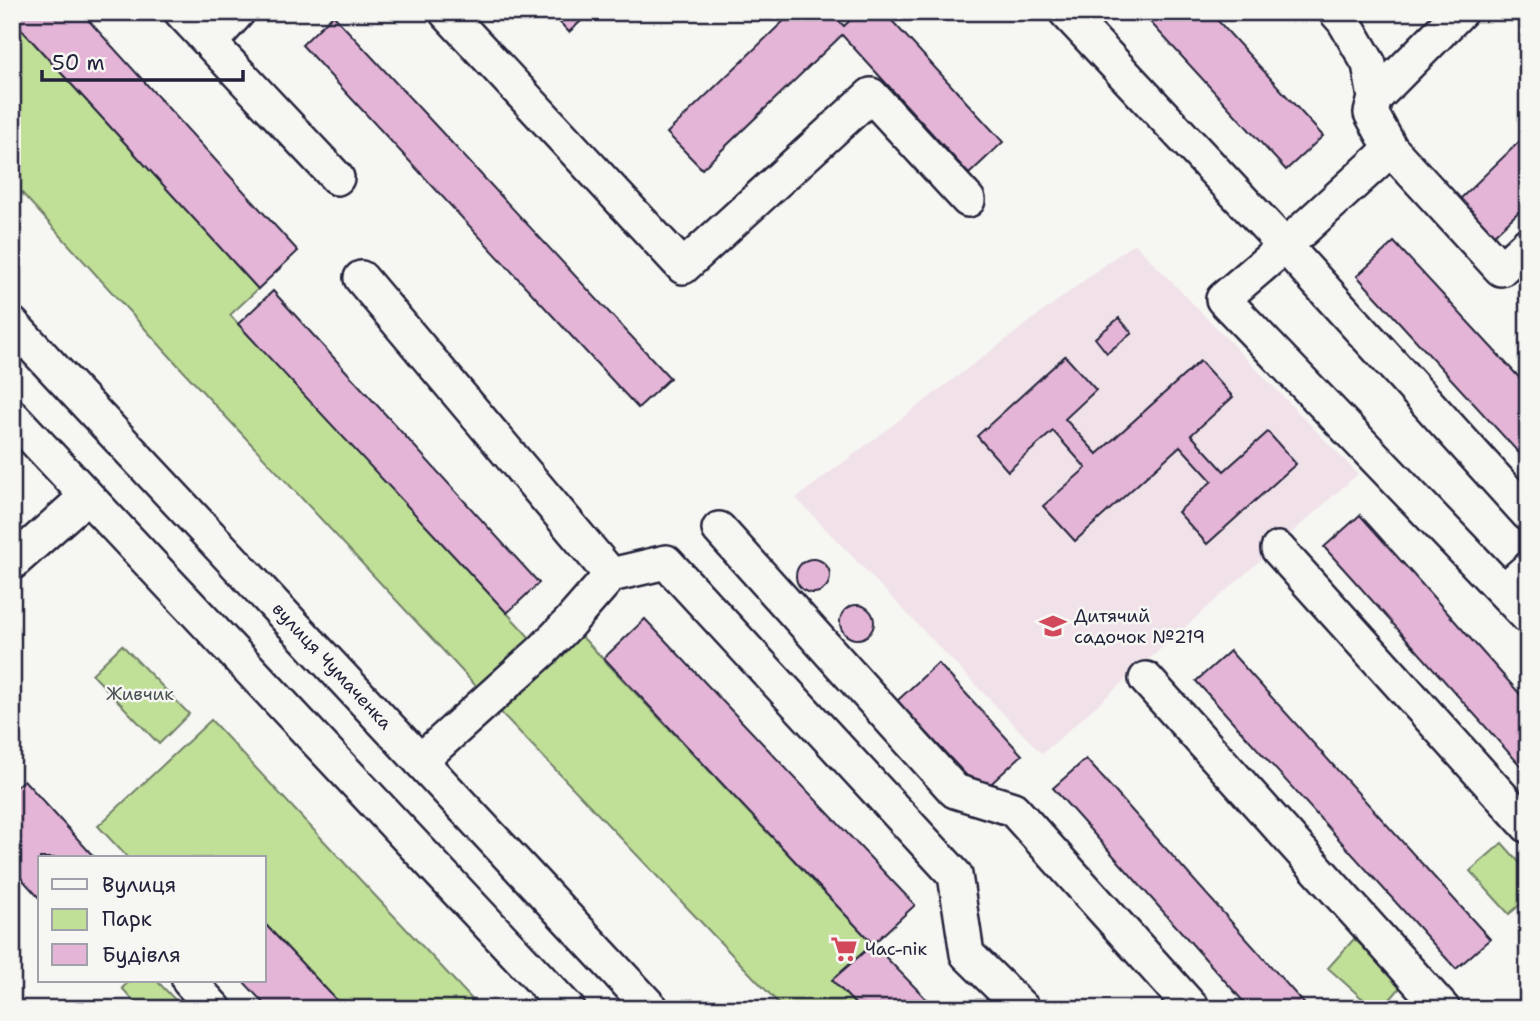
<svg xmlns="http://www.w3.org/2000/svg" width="1540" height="1021" viewBox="0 0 1540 1021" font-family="'Shantell Sans',sans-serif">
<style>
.built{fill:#f1e2ea}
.green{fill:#c0df97;stroke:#718069;stroke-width:2}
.building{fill:#e4b5d6;stroke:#22223b;stroke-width:2}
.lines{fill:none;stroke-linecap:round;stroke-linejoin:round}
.minor-casing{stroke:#22223b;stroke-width:38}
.minor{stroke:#f6f6f2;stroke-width:33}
.labels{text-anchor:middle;stroke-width:5;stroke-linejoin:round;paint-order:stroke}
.poi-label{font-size:18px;fill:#22223b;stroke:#f6f6f2;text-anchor:start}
.street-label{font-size:18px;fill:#22223b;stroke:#f6f6f2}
.park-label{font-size:18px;fill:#4a5152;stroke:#f6f6f2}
</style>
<rect width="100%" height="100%" fill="#f6f6f2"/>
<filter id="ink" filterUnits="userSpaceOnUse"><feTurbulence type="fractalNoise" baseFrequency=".0143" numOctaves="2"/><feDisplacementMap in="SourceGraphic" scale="14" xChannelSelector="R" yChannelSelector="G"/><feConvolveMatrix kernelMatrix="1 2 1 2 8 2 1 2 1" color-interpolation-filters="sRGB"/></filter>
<g filter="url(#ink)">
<path class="built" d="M1134,243L1358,474L1042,754L796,498Z"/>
<path class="green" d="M12,19L258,289L230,315L507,613L542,651L569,623L873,944L833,980L860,1009H784L489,700L176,363L12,182Z
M122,645L189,714L159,744L92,674Z
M211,720L481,1009H345L264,923V858H128L98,826Z
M1502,843L1528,872V898L1509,914L1470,871Z
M1354,939L1404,983L1382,1009H1374L1328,968Z
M130,981H157L184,1009H141L122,988Z"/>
<path class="building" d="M12,12H81L298,251L258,289L12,19Z
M550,12H591L569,32Z
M793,12H830L844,26L859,12H884L1003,142L969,174L842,35L702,169L667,133Z
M1141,12H1210L1323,136L1286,170Z
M333,15L670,378L638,408L302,45Z
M1528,133V203L1490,239L1456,203Z
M1394,242L1528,387V463L1357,276Z
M273,291L539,583L507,613L238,324Z
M1119,318L1132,333L1107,353L1095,338Z
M1065,356L1096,390L1065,419L1097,454L1200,361L1233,397L1191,435L1224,471L1268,432L1296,464L1207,544L1178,512L1212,481L1180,446L1075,541L1043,506L1086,468L1053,431L1008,471L977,436Z
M1360,515L1528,703V774L1324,547Z
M796 576a17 17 0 1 1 34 0a17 17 0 1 1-34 0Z
M840 622a17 17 0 1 1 34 0a17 17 0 1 1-34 0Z
M645,619L915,905L873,944L604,658Z
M1230,651L1490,939L1456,969L1196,681Z
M938,663L1022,755L982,792L897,701Z
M1086,759L1309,1009H1250L1053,788Z
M24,780L95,858H40V899L12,868V790Z
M264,923L345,1009H269L243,981H264Z
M873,944L936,1009H860L832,980Z"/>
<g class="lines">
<defs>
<path id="minor" d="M181,12L337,178
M446,12L683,267L871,95L968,200
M1066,12L1285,246L1528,514
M1336,12L1344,21L1369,64L1375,98
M1460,12L1375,98L1371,113L1391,149L1285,246L1223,299L1528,617
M210,43L238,12
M1391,149L1501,269L1528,244
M361,278L611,575L569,623L542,651L420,761
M12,324L652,1009
M12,416L568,1009
M719,529L955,791L1013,809L1193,1009
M1278,549L1528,826
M12,563L87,496
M611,575L666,562L955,875L967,954L1023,1009
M1503,591L1528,569
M1146,679L1443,1009
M189,981L215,1009"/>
</defs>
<use href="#minor" class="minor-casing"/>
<use href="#minor" class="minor"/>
</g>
</g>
<defs>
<symbol id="school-bare" viewBox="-9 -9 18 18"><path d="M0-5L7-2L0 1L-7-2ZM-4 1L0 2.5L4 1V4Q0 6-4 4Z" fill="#d1495b" stroke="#f6f6f2" stroke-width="2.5" paint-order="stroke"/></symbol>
<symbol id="supermarket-bare" viewBox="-9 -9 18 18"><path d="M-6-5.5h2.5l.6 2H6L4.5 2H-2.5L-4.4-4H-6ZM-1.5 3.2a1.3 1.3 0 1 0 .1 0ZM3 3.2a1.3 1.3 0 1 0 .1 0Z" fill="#d1495b" stroke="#f6f6f2" stroke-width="2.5" paint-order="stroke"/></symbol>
</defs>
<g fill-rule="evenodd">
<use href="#school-bare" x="1034" y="607" width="38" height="38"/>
<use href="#supermarket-bare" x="825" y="930" width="38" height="38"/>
</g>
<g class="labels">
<g class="poi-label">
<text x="1074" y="622">Дитячий<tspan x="1074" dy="21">садочок №219</tspan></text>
<text x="865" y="955">Час-пік</text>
</g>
<g class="street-label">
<text transform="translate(332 666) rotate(47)" y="6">вулиця Чумаченка</text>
</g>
<g class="park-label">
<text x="140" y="700">Живчик</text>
</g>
</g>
<rect width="1540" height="1021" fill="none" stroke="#f6f6f2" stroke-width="42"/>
<rect x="21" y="21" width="1498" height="979" fill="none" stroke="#22223b" stroke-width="2.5" filter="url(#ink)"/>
<rect x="38" y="856" width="228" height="126" fill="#f6f6f2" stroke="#a1a1a9" stroke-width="2"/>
<rect x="52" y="879" width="35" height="10" fill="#f6f6f2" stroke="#a1a1a9" stroke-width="2"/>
<text x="102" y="892" font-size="21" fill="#22223b">Вулиця</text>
<rect x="52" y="909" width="35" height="21" fill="#c0df97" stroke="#a1a1a9" stroke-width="2"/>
<text x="102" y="926" font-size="21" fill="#22223b">Парк</text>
<rect x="52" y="944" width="35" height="21" fill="#e4b5d6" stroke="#a1a1a9" stroke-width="2"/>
<text x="102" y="962" font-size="21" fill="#22223b">Будівля</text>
<path d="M42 70v10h201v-10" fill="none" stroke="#22223b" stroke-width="3.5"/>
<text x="52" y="70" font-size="21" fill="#22223b" stroke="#f6f6f2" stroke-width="5" paint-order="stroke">50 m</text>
</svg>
